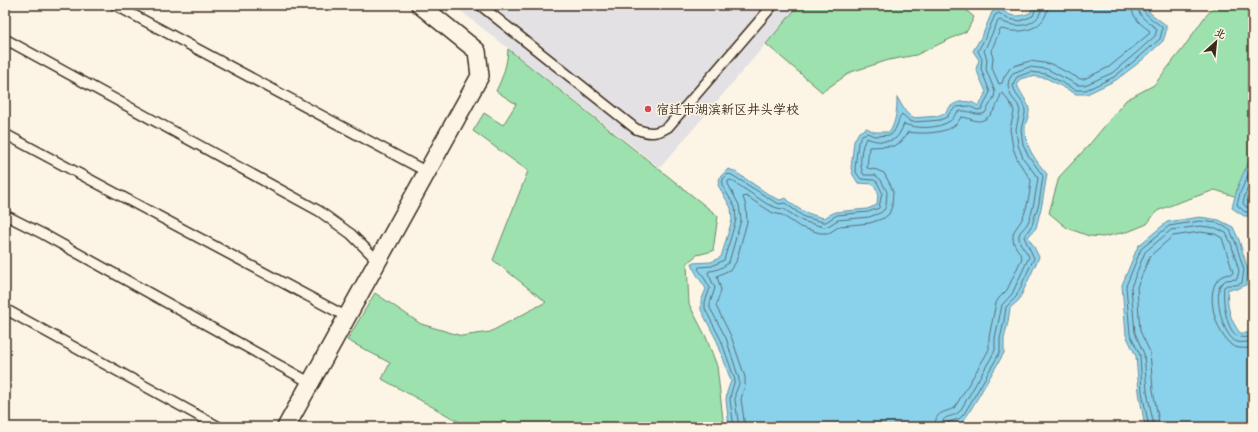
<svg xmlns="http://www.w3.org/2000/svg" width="1258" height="432" viewBox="0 0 1258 432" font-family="Pangolin,'LXGW WenKai TC',sans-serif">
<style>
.built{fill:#e3e1e4}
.green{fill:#9ce1ae;stroke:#6c8666}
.water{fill:#8ad1eb;stroke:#6a8e99}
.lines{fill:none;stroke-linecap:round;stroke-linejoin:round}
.shore{stroke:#5b6d70;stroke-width:1}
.service-casing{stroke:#3b2a1e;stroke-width:12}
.minor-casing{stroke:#3b2a1e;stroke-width:20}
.service{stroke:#fcf5e5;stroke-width:9}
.minor{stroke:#fcf5e5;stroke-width:17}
.poi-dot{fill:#d1495b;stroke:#fcf5e5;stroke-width:1.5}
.labels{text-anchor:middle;stroke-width:3;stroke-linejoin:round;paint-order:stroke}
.poi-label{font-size:13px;fill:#3b2a1e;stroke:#fcf5e5;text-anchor:start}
</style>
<rect width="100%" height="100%" fill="#fcf5e5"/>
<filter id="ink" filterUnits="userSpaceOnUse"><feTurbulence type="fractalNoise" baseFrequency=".025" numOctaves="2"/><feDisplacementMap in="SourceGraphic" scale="8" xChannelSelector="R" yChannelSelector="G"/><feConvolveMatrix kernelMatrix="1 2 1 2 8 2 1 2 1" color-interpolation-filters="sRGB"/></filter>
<g filter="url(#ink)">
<path class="built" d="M453,5H799L660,168Z"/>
<path class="green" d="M799,5H960L974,17L967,31L916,55L889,60L851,72L822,92L766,44Z
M1216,5H1253V202L1215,190L1177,203L1157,211L1147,224L1130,231L1103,237L1089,236L1067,228L1049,213L1059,177L1089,145L1126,100L1154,85L1184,47L1204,18Z
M508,49L718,216L713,251L697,255L687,263L689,304L706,337L717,366L723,419L721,427H467L456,420L382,379L390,363L347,340L375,293L421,324L462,336L490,332L546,302L493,260L528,171L473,131L484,113L503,125L516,104L496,91C503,77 507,65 508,49Z"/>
<path class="water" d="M1034,5H1145L1150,13L1166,25V32L1163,41L1141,61L1116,80L1087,94H1076L1046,78L1031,76L1020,79L1017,84C1020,93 1027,100 1029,109C1030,117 1024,123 1025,131C1025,147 1037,162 1047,174L1042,204L1036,228L1028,237L1033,245L1039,257L1019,300L1010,308L1008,322L1004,339V353L967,416L962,423L947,426V427H729L726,400L727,392L731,381L717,341L701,310V301L706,289C701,280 694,273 692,263L711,262L721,257L732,220L731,208L718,185L720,177L728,169L734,171L771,196L780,200L786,198C797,210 808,214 824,218L835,212L867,209L877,205L878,192L873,184L858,183L853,175L851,168L854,141L859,132L867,128L874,132H890C896,121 897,110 897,97L905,111L912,118L939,116L946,113C949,104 960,100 970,102C973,102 976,105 979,106L986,92L976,69L979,60L973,51L983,34L992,12L999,8C1011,17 1016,18 1030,13Z
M1253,157V216H1244L1232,208C1236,191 1242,171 1253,157Z
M1200,217L1219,220L1233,227L1239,240L1248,270L1246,285L1237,289H1228C1226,305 1230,320 1240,333H1251L1253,331V427H1145L1139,392L1136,356L1126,335L1122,285L1138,246L1167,222Z"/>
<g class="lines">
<path class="shore" d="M1048,5C1047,29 1022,35 1002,29L1000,30L991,51L993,58L992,68L999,84L1002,83L1004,77L1011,67L1017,65L1030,61L1051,64L1080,79H1084L1109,67L1131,49L1150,33L1149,30C1140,24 1132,17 1131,5
M1253,164L1240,193L1237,205L1245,212H1253
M1253,175L1245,195L1243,203L1246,207H1253
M734,427L730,400L731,393L735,380L721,340L705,309V302L710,288L702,274L698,269L699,267L712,266L724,260L736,220L735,207L722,185L723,179L728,174L732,175L770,199L779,204L785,203L804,217L823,222H826L837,215L868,212L879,208L882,192L877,182L874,180L861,179L857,174L855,168L858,143L862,135L867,133L874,136L891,135C898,128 897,121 902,114L911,122L929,121L940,120L947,117L951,111L956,107L969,106L977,110L982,109L990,92L981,69L982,59L978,51L986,36L995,15L999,13L1008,19L1020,21L1033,16L1037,5
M739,427L735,400V394L739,384V379L726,338L710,308V303L715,288L708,273L709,271C716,271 724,267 729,262L741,220L739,205L728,184V181L731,180L767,204L777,208L784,209L802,221L824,227L828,226L838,220L869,217L880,213L884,210L886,206L887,192L881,180L875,175H864C858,168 861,143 867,138C874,142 890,143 896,138C900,134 902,128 904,124C917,129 938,129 950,121C955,118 954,112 961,111C970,110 976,117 985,113L994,97L995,92L986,69L987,59L984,51L998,21L1000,20C1015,30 1041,27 1042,5
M745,427L741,399L745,385V377L731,336L716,306L721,290L717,276L731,269L736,262L747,222L746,206L743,197L746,196L773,213L782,215L800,227L820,233H829L840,226L870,223L884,218L889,214L892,206L893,192L891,186L884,173L877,170L867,168L869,147L894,146L901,142L908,132C921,134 944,134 955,125C958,123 959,120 961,117C967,117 971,120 977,121C990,122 998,105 1001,94L1003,93L1013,108L1014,112L1010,129L1013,148L1018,161L1031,180C1030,192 1028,207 1022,219C1019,226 1012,230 1013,238C1013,246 1020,251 1022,258L1007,290L999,298L996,303L989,337V349L986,355L955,407C946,414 935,409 935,427
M941,427C942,413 953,419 960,411L991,358L995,350V338L1002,305L1012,294L1029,257C1027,251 1019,245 1019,238C1018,232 1024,229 1027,224C1033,215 1036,190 1038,178L1023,158L1018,145L1016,129L1020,111L1018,105L1011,96L1008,85L1009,80L1013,73L1018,71L1029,67L1047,69L1078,85H1085L1112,73L1135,54L1155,36L1157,29C1149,22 1138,18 1137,5
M946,427L948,422L959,419L964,414L995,361L1000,352V339L1004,321L1006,307L1016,297L1034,258L1024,237L1032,225L1039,203L1043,176L1028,155L1023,144L1021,129L1025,114V110L1022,102L1016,94L1013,86L1014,82L1017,77L1030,72L1046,74L1076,90H1086L1114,77L1138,58L1160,39L1162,31V27C1154,20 1144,16 1142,5
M1149,427L1142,392L1140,355L1130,334L1126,286L1141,249L1169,226L1200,221L1218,223L1230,230L1235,241L1244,270L1242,283L1236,285H1227L1224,287C1222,298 1226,334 1240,337C1244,338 1249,337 1253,336
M1154,427L1147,391L1144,354L1135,333L1131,287L1145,252L1171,230L1200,226L1216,228L1226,233L1231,243L1239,271L1237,279L1226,280L1220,285C1215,298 1222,336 1237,342C1242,343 1248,342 1253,341
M1160,427L1153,390L1150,352L1140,331L1137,287L1150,256L1173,236L1200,232L1215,234L1222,238L1233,272L1232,274C1197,274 1215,339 1235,347C1240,349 1247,348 1253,348"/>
<defs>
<path id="service" d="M115,5L427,172
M480,5L636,129C650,134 656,134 668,127L773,5
M5,39L319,211L351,234L378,261
M5,134L347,317
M5,215L43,234L311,383
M5,309L219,427"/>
<path id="minor" d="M286,427L480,76L477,51L420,5"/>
</defs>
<use href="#service" class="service-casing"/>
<use href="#minor" class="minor-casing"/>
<use href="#service" class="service"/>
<use href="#minor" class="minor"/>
</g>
</g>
<circle class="poi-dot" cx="648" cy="109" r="4"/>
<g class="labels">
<g class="poi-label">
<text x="656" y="114">宿迁市湖滨新区井头学校</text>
</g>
</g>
<rect width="1258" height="432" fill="none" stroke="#fcf5e5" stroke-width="20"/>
<rect x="10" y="10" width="1238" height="412" fill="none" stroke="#3b2a1e" stroke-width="1.5" filter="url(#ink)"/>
<g transform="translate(1216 42) rotate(27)" stroke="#fcf5e5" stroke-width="3" paint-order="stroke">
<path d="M0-3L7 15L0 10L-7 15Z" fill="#3b2a1e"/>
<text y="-6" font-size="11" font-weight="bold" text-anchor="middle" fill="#3b2a1e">北</text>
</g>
</svg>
